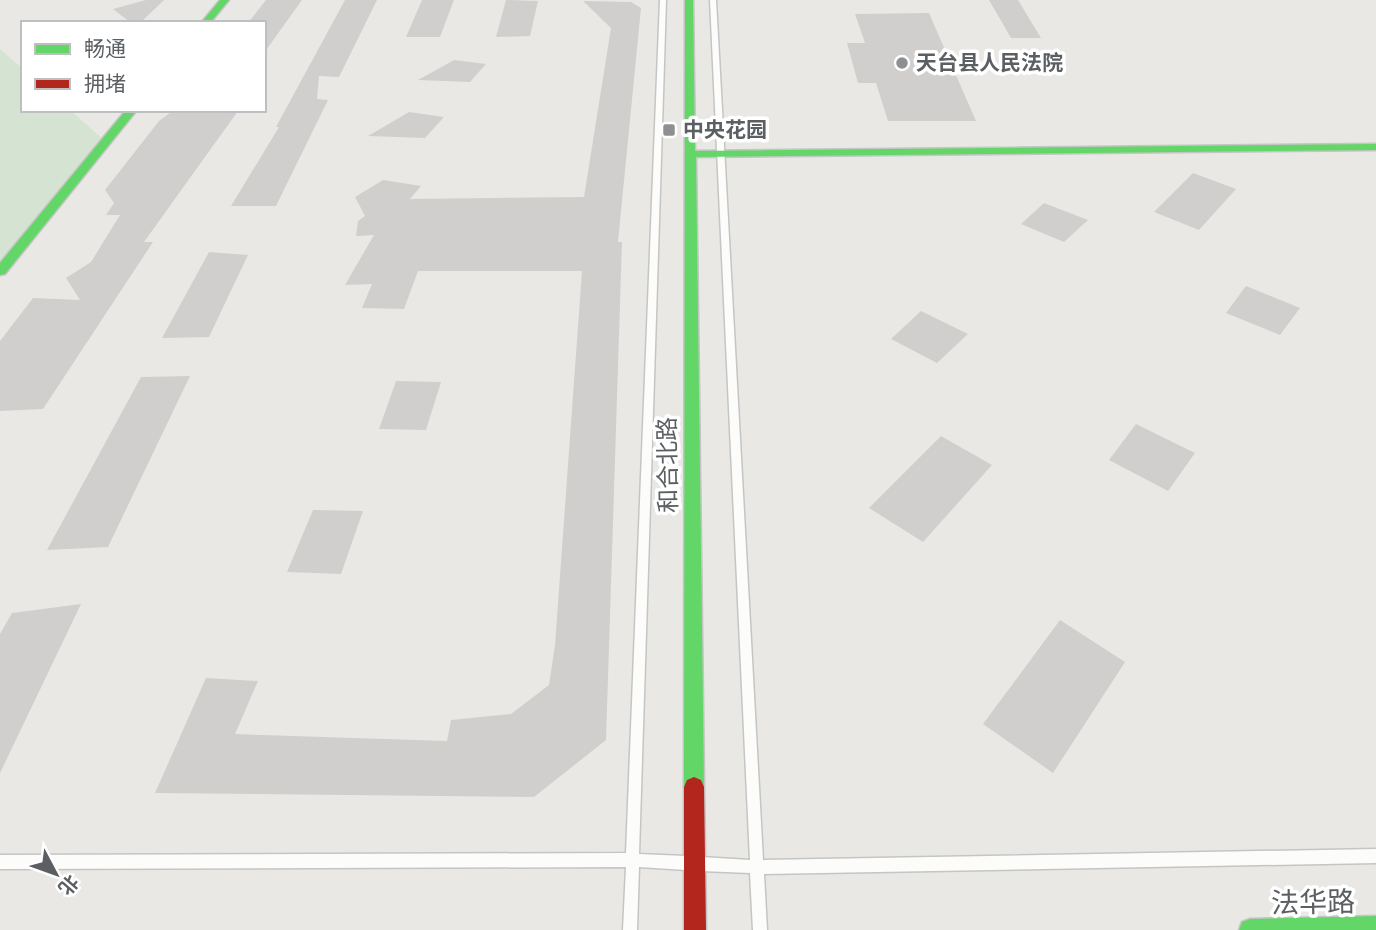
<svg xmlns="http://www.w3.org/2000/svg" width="1376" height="930" viewBox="0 0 1376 930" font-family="Manrope,'Noto Sans SC',sans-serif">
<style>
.green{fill:#d5e4d2}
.building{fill:#d1cfce}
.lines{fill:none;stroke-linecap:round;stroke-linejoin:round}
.lane-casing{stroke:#c4c5c5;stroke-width:3}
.fast-casing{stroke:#c4c5c4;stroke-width:3}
.jam-casing{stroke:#c4c5c4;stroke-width:3}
.lane{fill:#fcfcfb;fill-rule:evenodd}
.fast{fill:#63d668;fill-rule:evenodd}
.jam{fill:#b3261e;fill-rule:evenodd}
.poi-dot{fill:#8d8f90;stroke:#fff;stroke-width:2.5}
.labels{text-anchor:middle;stroke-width:7;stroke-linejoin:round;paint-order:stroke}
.far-poi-label{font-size:21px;font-weight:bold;fill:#5b5f62;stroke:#fff;text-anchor:start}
.street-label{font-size:24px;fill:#5b5f62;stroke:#fff}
.near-street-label{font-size:28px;fill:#5b5f62;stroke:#fff}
</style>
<rect width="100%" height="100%" fill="#eae8e5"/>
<path class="green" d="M0,49L23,69V110H70L105,141L0,267Z"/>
<path class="building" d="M146,0H164L140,23H131L113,9Z
M266,0H302L264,53V23H248Z
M345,0H377L339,77L319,76L317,99L328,100L276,206H231L279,127H276Z
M422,0H454L440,37H406Z
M506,0L538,1L530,36L496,37Z
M989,0H1018L1041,38H1011Z
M583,1L631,2L641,8L618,242H622L606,740L534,797L155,793L206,678L258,681L235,734L447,741L451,720L511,714L549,685L555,645L582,271H418L404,309L362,308L372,284L345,285L374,235L356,236L358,221L365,216L355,197L383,180L421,186L410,199L584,197L611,28Z
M929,13L939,36L976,121H888L876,83H858L847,43H865L855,14Z
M454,60L486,64L470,82L418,80Z
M174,110L238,111L144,242H153L43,409L0,411V341L33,298L80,300L66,278L91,262L120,215H106L114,203L105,190L159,121Z
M409,112L444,117L425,138L368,136Z
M1193,173L1236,189L1199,230L1154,212Z
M1044,203L1088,220L1064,242L1021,224Z
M209,252L248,255L209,337L162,338Z
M1246,286L1300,308L1280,335L1226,313Z
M921,311L968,334L937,363L891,339Z
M190,376L108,547L47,550L141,377Z
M396,381L441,382L426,430L379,429Z
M1136,424L1195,453L1168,491L1109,460Z
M941,436L992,465L923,542L869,508Z
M313,510L363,511L341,574L287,572Z
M81,604L0,773V634L12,613Z
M1060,620L1125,662L1053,773L983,724Z"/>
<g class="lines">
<defs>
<path id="lane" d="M660,0H666L639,854L686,856L691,858L693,863L691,868L686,870L639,867L637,930H623L626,867L0,869V855L626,853Z
M710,0H716L763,860L1376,849V863L764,874L767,930H753L750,873L701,871L696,869L694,864L696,859L701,857L750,860Z"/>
<path id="fast" d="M220,0H229L210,23H201Z
M685,0H693L695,151L1376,144V150L696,157L704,787L701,794L694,797L687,794L684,787Z
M126,110H137L5,274L0,275V263Z
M1376,916V930H1239L1242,922L1250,919Z"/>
<path id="jam" d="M694,777L701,780L704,787L706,930H684V787L687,780Z"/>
</defs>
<use href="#lane" class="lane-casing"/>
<use href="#fast" class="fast-casing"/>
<use href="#jam" class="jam-casing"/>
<use href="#lane" class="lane"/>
<use href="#fast" class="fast"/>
<use href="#jam" class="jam"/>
</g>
<g class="poi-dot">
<circle cx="902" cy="63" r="7"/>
<rect x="662" y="123" width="14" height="14" rx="3.5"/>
</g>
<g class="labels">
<g class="far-poi-label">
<text x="916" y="70">天台县人民法院</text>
<text x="683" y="137">中央花园</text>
</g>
<g class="street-label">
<text transform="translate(668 465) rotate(-91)" y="8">和合北路</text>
</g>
<g class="near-street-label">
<text transform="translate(1313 902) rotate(-1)" y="10">法华路</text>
</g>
</g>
<rect x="21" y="21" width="245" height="91" fill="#ffffff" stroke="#bdbfc0" stroke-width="2"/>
<rect x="35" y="44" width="35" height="10" fill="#63d668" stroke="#bdbfc0" stroke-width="2"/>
<text x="84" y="56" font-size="21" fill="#5b5f62">畅通</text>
<rect x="35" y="79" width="35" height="10" fill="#b3261e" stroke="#bdbfc0" stroke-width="2"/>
<text x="84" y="91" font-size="21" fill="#5b5f62">拥堵</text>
<g transform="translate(56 874) rotate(131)" stroke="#ffffff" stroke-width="5" paint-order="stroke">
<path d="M0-5L12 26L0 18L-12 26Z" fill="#5b5f62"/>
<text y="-10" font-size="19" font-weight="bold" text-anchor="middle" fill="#5b5f62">北</text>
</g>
</svg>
